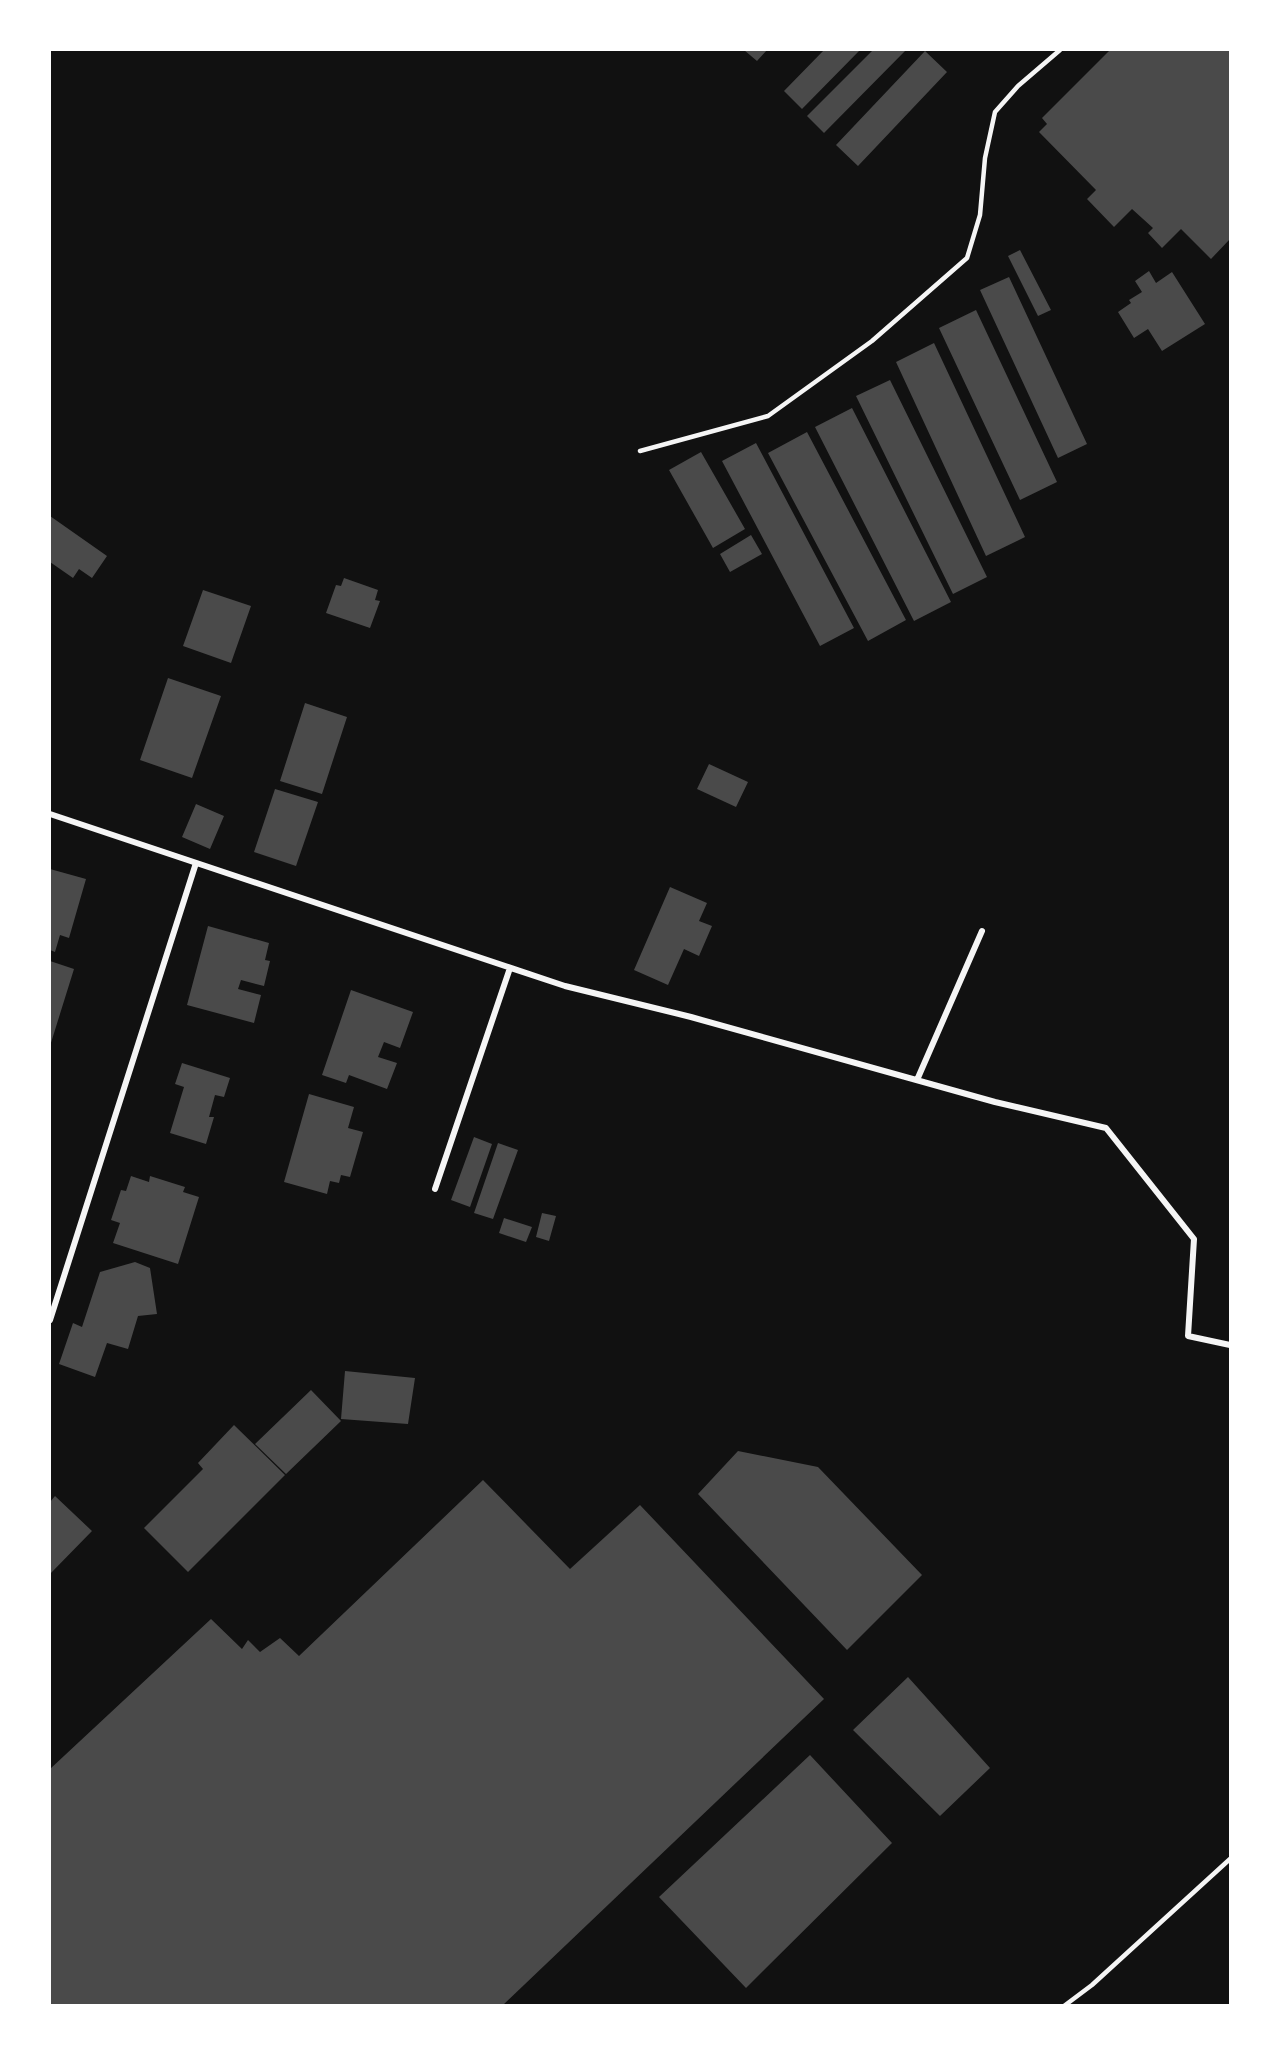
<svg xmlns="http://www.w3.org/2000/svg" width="1280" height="2055" viewBox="0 0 1280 2055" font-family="'Noto Sans',sans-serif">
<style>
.building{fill:#4a4a4a}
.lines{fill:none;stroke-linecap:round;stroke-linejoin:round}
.service{stroke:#f5f5f5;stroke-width:4.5}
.minor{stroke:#f5f5f5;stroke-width:6}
</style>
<rect width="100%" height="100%" fill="#111"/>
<path class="building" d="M744,50H767L757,61Z
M824,50H860L802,109L784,91Z
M873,50H906L824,133L807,116Z
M1110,50H1230V239L1211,259L1181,229L1162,248L1148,233L1153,228L1132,209L1114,227L1087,199L1096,190L1039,132L1047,124L1042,118Z
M925,51L947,72L858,166L836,145Z
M1020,250L1051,310L1038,316L1008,256Z
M1149,271L1156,283L1172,272L1205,324L1162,351L1148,329L1134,338L1118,312L1131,303L1129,300L1142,292L1135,281Z
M1009,277L1087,444L1058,458L980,290Z
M976,310L1057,482L1020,500L939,328Z
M934,343L1025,537L986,556L896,362Z
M890,380L987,577L953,594L856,396Z
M852,408L951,602L914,621L815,427Z
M807,432L906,620L868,641L768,453Z
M756,443L854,628L820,646L722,461Z
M701,452L745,529L713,548L669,470Z
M50,516L107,556L92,578L79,569L73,578L50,562Z
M751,535L762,554L730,572L720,554Z
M344,578L378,590L375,600L380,601L370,628L326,613L336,585L341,586Z
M203,590L251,606L231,663L183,646Z
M168,678L221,696L192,778L140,760Z
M305,703L347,717L322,794L280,781Z
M709,764L748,782L736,807L697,789Z
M275,789L318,802L296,866L254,852Z
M196,804L224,816L210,849L182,837Z
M50,869L86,879L69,938L60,935L55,952L50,950Z
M670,887L707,903L699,921L712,926L699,956L684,949L668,985L634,970Z
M208,926L269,943L265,960L270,961L264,986L241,980L238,989L261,995L254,1023L187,1005Z
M50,961L74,969L50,1046Z
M351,990L413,1012L400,1048L384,1042L378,1057L397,1063L387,1089L349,1075L346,1083L322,1075Z
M182,1063L230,1078L224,1097L215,1095L209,1117H214L206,1144L170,1133L184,1087L175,1084Z
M309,1094L354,1107L348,1128L363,1132L350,1177L341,1175L339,1183L330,1181L327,1194L284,1182Z
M474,1137L492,1144L470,1207L451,1200Z
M498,1143L518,1150L493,1219L474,1213Z
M131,1176L149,1182L150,1176L185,1187L183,1192L199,1197L178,1264L113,1243L120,1223L111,1220L121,1190L126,1191Z
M542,1213L556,1216L549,1241L536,1237Z
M504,1218L532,1227L526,1242L499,1233Z
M135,1262L150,1268L157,1314L138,1316L128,1349L107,1343L95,1377L59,1364L73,1323L82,1327L100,1272Z
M345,1371L415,1378L408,1424L341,1419Z
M311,1390L341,1421L286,1474L255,1444Z
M234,1425L285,1475L188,1572L144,1528L203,1469L198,1463Z
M738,1451L818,1467L922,1575L847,1650L698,1494Z
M483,1480L570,1569L640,1505L824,1699L502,2006H50V1769L211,1619L242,1649L248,1640L260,1652L280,1638L299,1656Z
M55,1496L92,1531L50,1574V1502Z
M908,1677L990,1768L940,1816L853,1730Z
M810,1755L892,1843L746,1988L659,1897Z"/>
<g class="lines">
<path class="service" d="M640,451L768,416L872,341L967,258L980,215L985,158L995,112L1018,86L1060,50
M1064,2006L1092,1985L1230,1859"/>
<path class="minor" d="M50,814L565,986L691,1017L995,1102L1106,1128L1194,1239L1188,1336L1230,1345
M917,1080L982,931
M435,1189L510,968
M50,1320L196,863"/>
</g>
<rect width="1280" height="2055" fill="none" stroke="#ffffff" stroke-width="102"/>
</svg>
